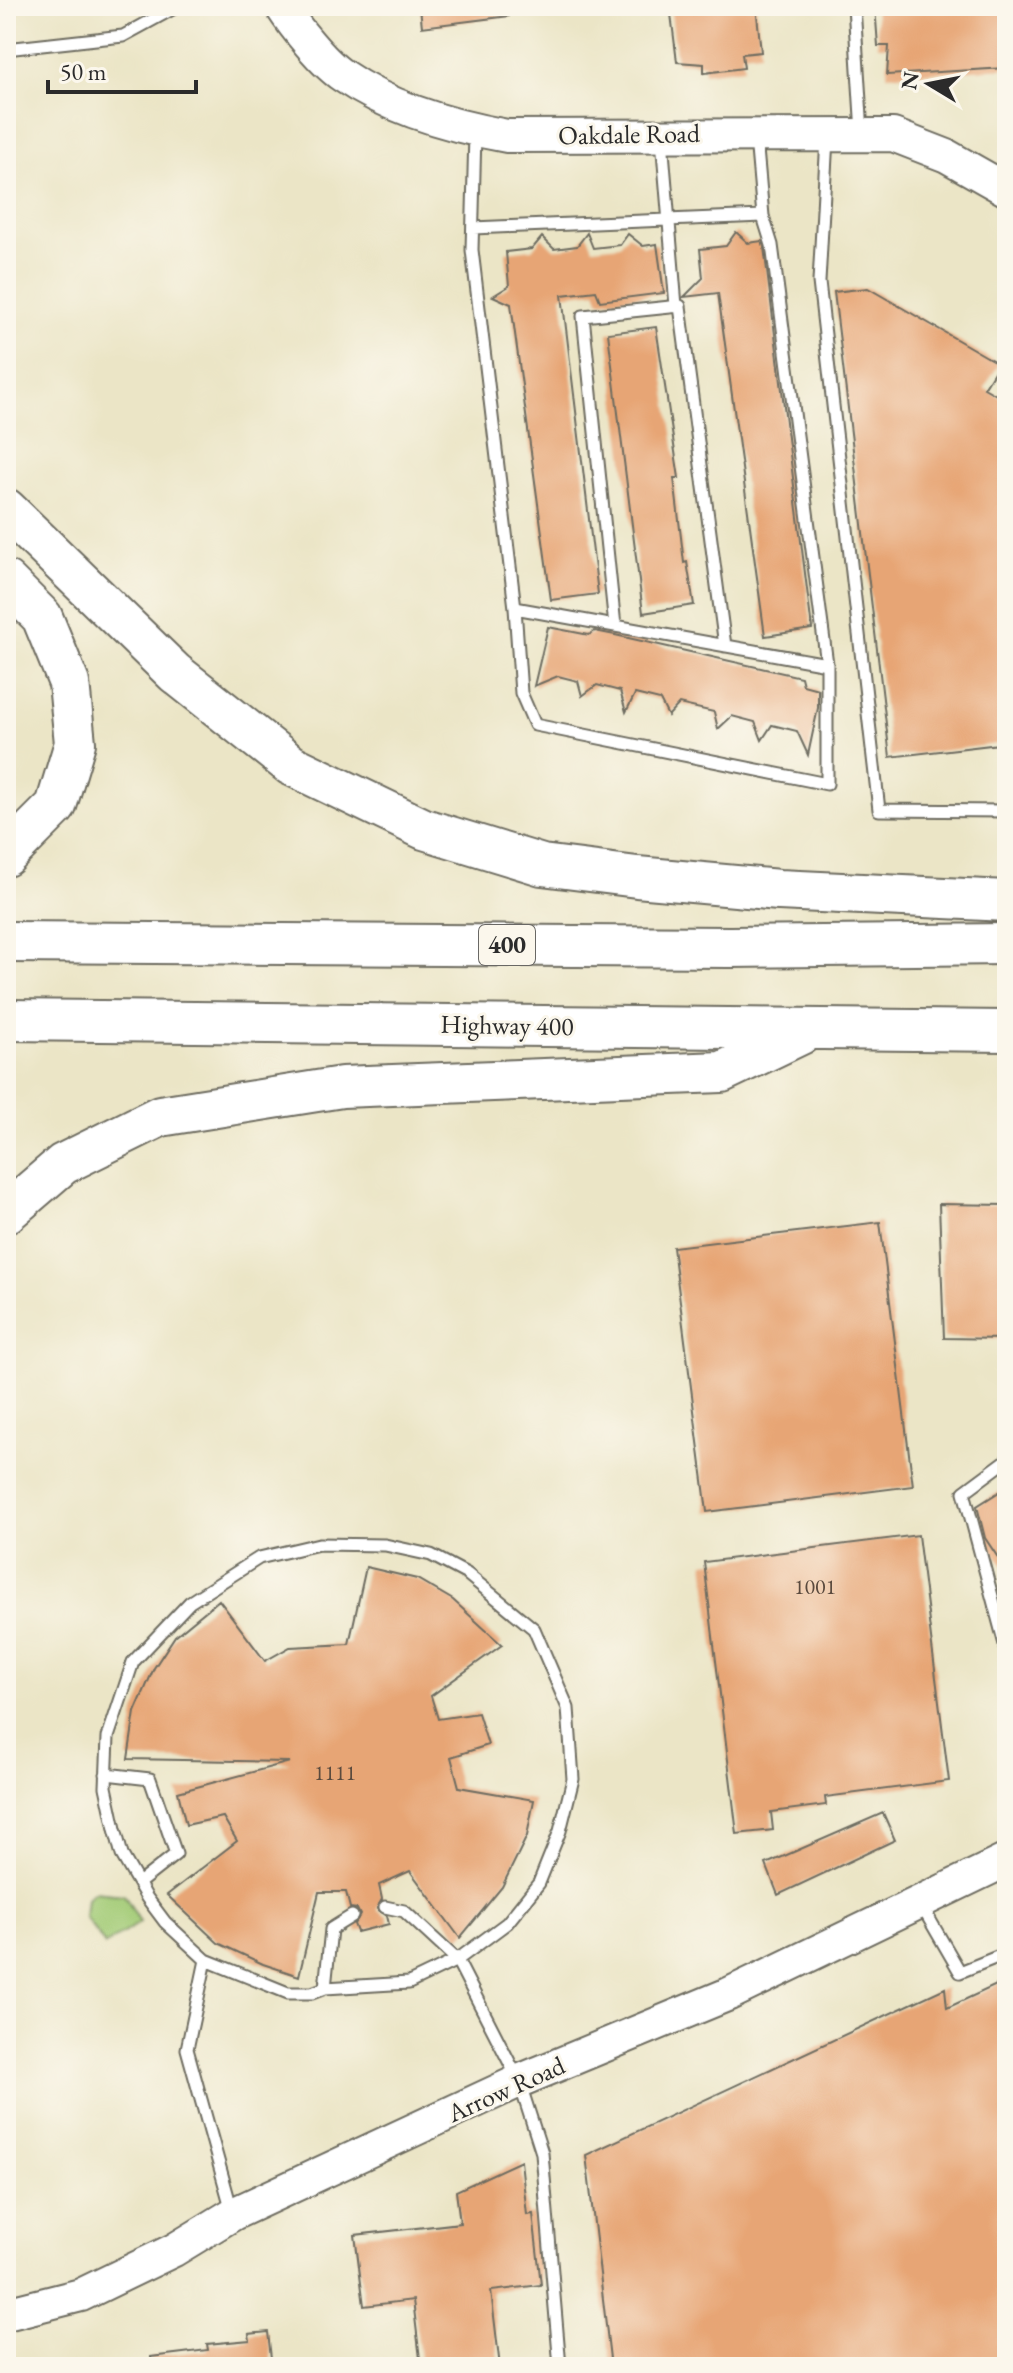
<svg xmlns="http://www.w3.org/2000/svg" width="1013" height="2373" viewBox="0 0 1013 2373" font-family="'EB Garamond',serif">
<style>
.green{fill:#a4cc78;stroke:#687c52;stroke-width:2}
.building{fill:#e7a575}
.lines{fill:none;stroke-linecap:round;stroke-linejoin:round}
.lane-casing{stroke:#6e6c61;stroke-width:15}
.secondary-casing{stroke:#6e6c61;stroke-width:36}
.highway-casing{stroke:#6e6c61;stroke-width:44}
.lane{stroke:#fff;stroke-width:11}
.secondary{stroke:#fff;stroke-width:32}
.highway{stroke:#fff;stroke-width:40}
.labels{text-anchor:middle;stroke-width:6;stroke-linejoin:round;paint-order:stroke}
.number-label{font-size:22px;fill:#5a4a3e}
.shield{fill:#fbf7ec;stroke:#696865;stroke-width:2}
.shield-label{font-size:24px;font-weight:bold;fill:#2b2b2b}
.street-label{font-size:26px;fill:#2b2b2b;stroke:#fbf7ec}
</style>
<rect width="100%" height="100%" fill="#fbf7ec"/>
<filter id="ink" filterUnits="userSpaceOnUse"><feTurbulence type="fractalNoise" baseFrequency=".0125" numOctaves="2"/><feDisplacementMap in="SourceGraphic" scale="16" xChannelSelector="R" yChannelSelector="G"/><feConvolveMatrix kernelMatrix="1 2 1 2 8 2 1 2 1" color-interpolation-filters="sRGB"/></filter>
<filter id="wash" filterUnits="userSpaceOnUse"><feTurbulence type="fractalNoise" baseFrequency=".006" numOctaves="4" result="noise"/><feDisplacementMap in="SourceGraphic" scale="32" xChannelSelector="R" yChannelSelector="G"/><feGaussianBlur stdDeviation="1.8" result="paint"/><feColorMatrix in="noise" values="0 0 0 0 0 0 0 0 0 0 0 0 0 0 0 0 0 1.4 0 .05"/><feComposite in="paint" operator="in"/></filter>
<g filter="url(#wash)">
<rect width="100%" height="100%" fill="#ebe5c6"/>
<path class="green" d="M94,1892L124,1895L140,1922L105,1945L85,1917L87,1898Z"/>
<g id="blocks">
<path class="building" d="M420,6H509V16L422,27Z
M670,6H756L761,52L742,54L744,68L704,73V64L677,62Z
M875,6H1007V68L887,75L889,46H878Z
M736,232L748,243L762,241L764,247L812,629L765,636L718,293L684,297L703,278L700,249L726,246Z
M587,233L593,248L620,245L628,234L643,246L657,244L664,293L600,301L596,291L562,295L598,594L551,600L511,304L493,296L509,286L506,252L532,249L542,237L554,249L577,246Z
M868,288L999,364L984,388L1007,401V743L890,757L834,292Z
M656,327L679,478H674L684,563L687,562L694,605L643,613L608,333Z
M548,627L589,635L595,631L615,635L801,677L803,685L818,689V708L808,755L797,731L772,725L762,740L755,722L732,716L718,729L714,712L679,704L668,716L660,700L635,694L626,712L620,691L597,685L582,696L578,681L558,676L534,686Z
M939,1204L1007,1205V1339L944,1338Z
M880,1222L913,1486L707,1512L673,1247Z
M1007,1487V1571L985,1538L977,1506Z
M918,1535L949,1781L825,1797L826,1805L771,1812L773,1830L737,1834L704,1562Z
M366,1567L417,1579L453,1600L502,1645L431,1696L438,1719L478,1713L488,1745L451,1757L459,1787L534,1800L527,1836L502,1887L460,1938L410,1871L379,1885L382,1899L377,1909L387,1916L389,1924L357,1932L354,1924L360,1915L357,1909L350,1908L346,1892H319L299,1976L263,1964L218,1943L167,1895L237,1841L223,1817L186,1825L178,1792L290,1762L128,1759L135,1712L154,1668L175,1636L219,1600L265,1661L290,1647L349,1644Z
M883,1813L895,1840L778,1895L766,1864Z
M1007,1980V2367H611L586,2155L945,1988L947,2008Z
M521,2161L527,2215L533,2214L541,2285L491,2291L500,2367H421L413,2300L364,2306L355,2235L460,2223L456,2191Z
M268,2332L272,2367H151V2357L208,2350L207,2344L250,2340L249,2334Z"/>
</g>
</g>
<g filter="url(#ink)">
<use href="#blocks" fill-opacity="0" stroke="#6e6c61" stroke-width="2"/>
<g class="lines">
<defs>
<path id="lane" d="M854,6L862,133
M6,49L123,36L178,6
M475,133L472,250L515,608L521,693L535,725L827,784V664L772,245L763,216L756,138
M827,138L819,282L879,810L1007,811
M662,139L676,306
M473,228L763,216
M515,608L827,664
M615,626L583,316L680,306L725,646
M1007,1460L964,1492L1007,1652
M319,1544L385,1545L431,1555L467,1574L534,1629L568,1708L573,1779L560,1831L539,1883L507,1923L457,1960L409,1983L325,1988L312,1993H288L206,1960L165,1922L147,1898L122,1855L115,1829L106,1787L108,1737L133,1662L190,1602L259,1558Z
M106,1774L150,1779L176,1854L139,1883
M920,1903L960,1972L1007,1953
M385,1907L404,1911L457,1960L519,2081L542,2153L560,2367
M206,1960L187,2049L232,2211
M325,1988L331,1929L352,1916"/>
<path id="secondary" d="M281,6C294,26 323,63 343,76C391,109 451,126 507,136L893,135L947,156L1007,190
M6,2314L81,2295L174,2250L233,2214L519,2081L729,1994L1007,1860"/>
<path id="highway" d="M6,509L175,673L291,765L424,829L542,865L637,877L779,890L1007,901
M6,581L42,617L69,683L75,743L56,806L6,856
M6,942L730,947L1007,944
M6,1020L1007,1031
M6,1213L63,1164L160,1116L342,1087L722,1072L801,1034"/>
</defs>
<use href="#lane" class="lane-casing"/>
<use href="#secondary" class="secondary-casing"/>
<use href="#highway" class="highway-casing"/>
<use href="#lane" class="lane"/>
<use href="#secondary" class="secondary"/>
<use href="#highway" class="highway"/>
</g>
</g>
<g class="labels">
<g class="number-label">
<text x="815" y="1594">1001</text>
<text x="335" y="1780">1111</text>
</g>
<rect class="shield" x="479" y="925" width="56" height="40" rx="6"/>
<g class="shield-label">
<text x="507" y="953">400</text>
</g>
<g class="street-label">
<text transform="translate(629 134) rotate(-1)" y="9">Oakdale Road</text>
<text transform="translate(507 1025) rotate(1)" y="9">Highway 400</text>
<text transform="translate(506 2089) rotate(-24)" y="9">Arrow Road</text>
</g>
</g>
<rect width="1013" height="2373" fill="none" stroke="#fbf7ec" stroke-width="32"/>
<g transform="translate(929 84) rotate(280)" stroke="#fbf7ec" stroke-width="6" paint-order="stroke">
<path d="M0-6L14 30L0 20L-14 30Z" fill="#2b2b2b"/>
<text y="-12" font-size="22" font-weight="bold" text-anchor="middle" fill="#2b2b2b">N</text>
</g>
<path d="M48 80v12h148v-12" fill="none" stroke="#2b2b2b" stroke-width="4"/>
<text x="60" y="80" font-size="24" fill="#2b2b2b" stroke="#fbf7ec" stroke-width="6" paint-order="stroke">50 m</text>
</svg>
